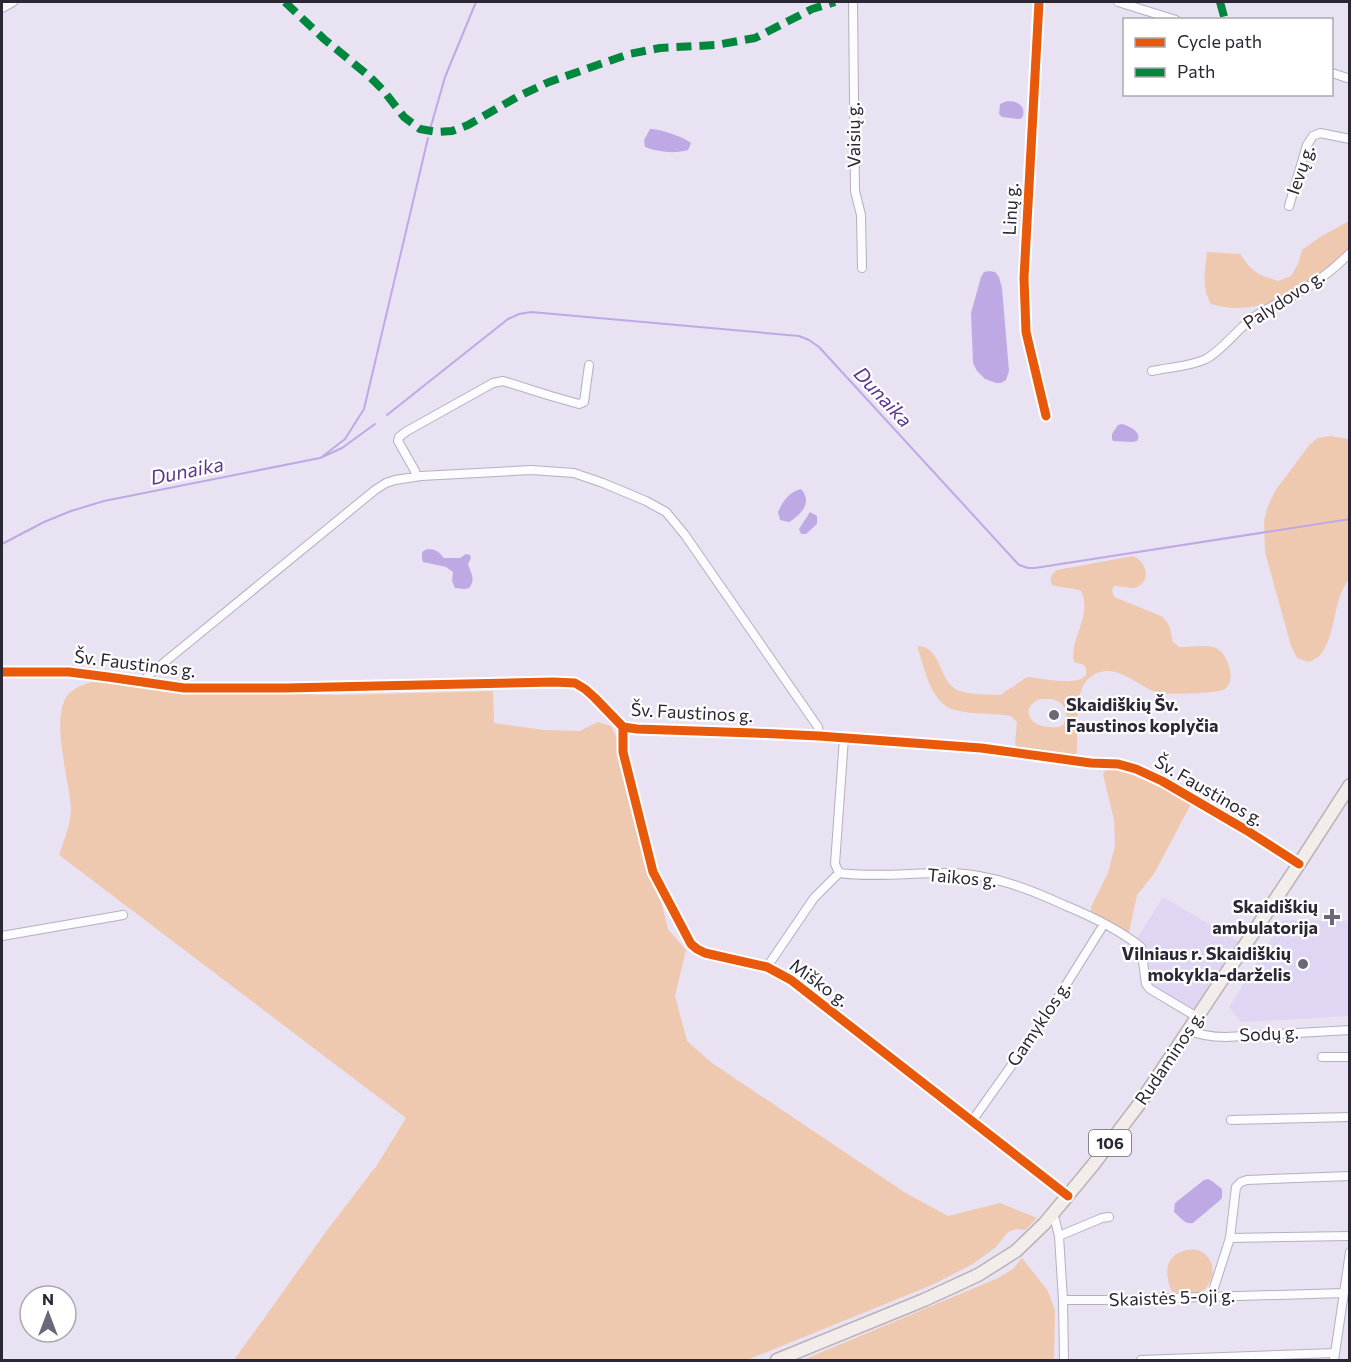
<svg xmlns="http://www.w3.org/2000/svg" width="1351" height="1362" viewBox="0 0 1351 1362" font-family="Commissioner,sans-serif">
<style>
.built{fill:#e0d6f4}
.green{fill:#efc9af;fill-rule:evenodd}
.water{fill:#bfa9e4}
.lines{fill:none;stroke-linecap:round;stroke-linejoin:round}
.stream{stroke:#bfa9e4;stroke-width:2}
.street-casing{stroke:#b5b0be;stroke-width:10}
.primary-casing{stroke:#bdb2b3;stroke-width:15}
.street{stroke:#fcfbfd;stroke-width:8}
.primary{stroke:#f2edeb;stroke-width:12}
.quiet{stroke:#00873e;stroke-width:8;stroke-dasharray:15 8;stroke-linecap:butt}
.cycleway-casing{stroke:#fff;stroke-width:13}
.cycleway{stroke:#e8590c;stroke-width:9}
.poi-dot{fill:#6d6877;stroke:#fff;stroke-width:2}
.labels{text-anchor:middle;stroke-width:4.5;stroke-linejoin:round;paint-order:stroke}
.shield{fill:#fff;stroke:#6b6871;stroke-width:1.5}
.shield-label{font-size:16px;font-weight:bold;fill:#2b2734}
.street-label{font-size:18px;fill:#2b2734;stroke:#fff}
.poi-label{font-size:18px;font-weight:bold;fill:#2b2734;stroke:#fff;text-anchor:end}
.water-label{font-size:20px;font-style:italic;fill:#5e3790;stroke:#fff}
</style>
<rect width="100%" height="100%" fill="#e8e2f3"/>
<path class="built" d="M1163,897L1239,942L1193,1010L1150,986L1137,939Z
M1283,920L1349,921V1016L1241,1022L1229,1007Z"/>
<path class="green" d="M1349,221V249C1313,284 1264,320 1211,304C1201,286 1205,272 1207,252L1240,254C1253,273 1257,274 1278,281L1291,276L1298,264L1302,250L1320,237Z
M1330,436L1349,439V579C1332,601 1337,633 1321,654C1318,658 1313,660 1309,662L1297,658L1291,646L1265,552L1264,521L1268,506L1275,491L1310,444L1318,438Z
M1133,556C1149,562 1151,586 1133,588C1129,588 1120,586 1114,586L1112,590L1114,597L1161,616C1171,623 1170,631 1173,642L1179,647C1190,647 1205,644 1216,648C1228,653 1238,683 1223,690C1217,693 1167,695 1159,693C1136,686 1112,657 1088,679C1074,692 1078,733 1077,751L1076,754L1073,756L1020,749L1016,746L1015,743L1017,722L1011,716C993,713 973,715 955,710C931,704 925,670 918,649V646C942,647 938,680 957,690C967,695 988,694 999,695L1003,694C1006,689 1009,690 1014,686C1020,682 1022,679 1029,677C1039,678 1099,691 1084,665L1074,662C1069,638 1093,616 1081,591C1071,587 1062,588 1052,585C1049,577 1051,575 1057,570ZM1040,699C1047,699 1054,698 1059,702C1067,706 1070,721 1061,726C1059,727 1053,728 1051,727C1029,727 1019,708 1040,699Z
M95,681H121L165,691L339,695L493,691L494,723L544,730L580,731L598,722L611,726L617,738L620,767L646,869L662,905L668,929L686,950L675,996L687,1041L712,1063L904,1192L948,1216L1000,1203L1037,1218L1025,1230L1017,1229L1008,1232L996,1247L973,1264L932,1285L747,1360H234L328,1229L377,1165L406,1118L59,855C63,843 71,823 71,810C70,781 50,720 67,696C74,687 85,684 95,681Z
M1107,768C1138,771 1165,787 1192,802L1154,874L1137,895L1129,933L1091,913V907L1108,873L1115,846L1114,820L1103,774Z
M1187,1250C1190,1250 1194,1249 1197,1250C1209,1253 1215,1266 1212,1277C1211,1281 1207,1286 1205,1290L1196,1294L1172,1292C1164,1273 1164,1255 1187,1250Z
M1022,1258L1048,1291L1055,1311L1054,1360H803L998,1278L1013,1269Z"/>
<path class="water" d="M1007,101C1018,101 1027,106 1022,118L1019,119L1002,117L999,114L1000,104Z
M650,129C660,129 684,137 691,143L688,150C675,154 658,152 645,147L644,140Z
M989,271L995,272L999,277L1002,288L1009,371L1006,380L1001,383H996L985,379L977,371L973,363L971,313L981,277L984,272Z
M1122,424C1129,426 1143,432 1137,441L1132,442L1113,441L1112,439V434L1118,425Z
M801,489C813,502 801,515 789,522L780,520L778,512C783,501 789,492 801,489Z
M810,512L817,516V524L806,534H801L799,529Z
M427,549C436,549 439,552 444,558H460L466,554L470,555L471,558L468,564C471,574 476,579 469,588L465,589L455,588L452,581L453,572L446,567L423,562L422,558V552Z
M1208,1179L1212,1181L1222,1189V1198L1219,1201L1193,1223C1185,1225 1180,1217 1174,1212L1175,1203L1204,1180Z"/>
<g class="lines">
<path class="stream" d="M431,126L445,77L476,2
M387,415L508,319L519,314L531,312L799,336L809,340L819,347L1019,565L1028,568H1035L1350,519
M323,456L345,439L364,409L428,138
M2,544L44,522L71,511L104,501L320,458L342,448L375,424"/>
<defs>
<path id="street" d="M853,2L855,191L861,215L862,268
M1039,2L1024,278L1026,332L1046,416
M1118,2L1176,20
M2,8L13,2
M1332,73L1350,79
M1289,206L1307,145L1313,136L1320,133L1350,139
M1152,371C1170,367 1189,367 1206,359C1224,349 1237,329 1254,317C1266,308 1278,304 1291,297C1312,286 1333,270 1350,253
M416,477L415,471L398,441L399,437L407,431L493,383L503,381L551,396L579,404L584,402L589,365
M2,672H69L108,677L184,688H286L553,682L575,683L585,689L595,698L623,727L637,729L754,733L819,736L981,748L1091,763L1118,764L1136,769L1162,781L1246,830L1299,864
M146,683L147,677L150,674L375,490L386,483L395,480L421,476L531,470L574,473L603,483L646,501L666,512L685,535L818,727L819,736
M623,727V752L653,872L691,944L697,949L705,953L767,967L791,980L1068,1196
M844,738L835,864L839,873C877,878 916,872 954,873C993,875 1029,889 1064,905C1091,916 1118,929 1141,947L1146,984L1150,989L1197,1017
M2,936L123,915
M767,967L814,898L839,873
M1189,1030C1201,1036 1213,1037 1226,1037L1350,1030
M1322,1057H1350
M1231,1120L1350,1117
M972,1121L1044,1020L1104,924
M1052,1216L1055,1220L1059,1236L1063,1300H1102L1344,1293
M1059,1236L1102,1218L1109,1217
M1230,1238L1236,1187L1241,1182L1247,1180L1350,1176
M1211,1297L1230,1238L1350,1236
M1063,1300L1064,1360
M1141,1360L1335,1353
M1334,1360L1350,1252"/>
<path id="primary" d="M777,1360L924,1300L978,1275L1016,1251L1045,1223L1093,1165L1140,1103L1299,864L1350,785"/>
</defs>
<use href="#street" class="street-casing"/>
<use href="#primary" class="primary-casing"/>
<use href="#street" class="street"/>
<use href="#primary" class="primary"/>
<path class="quiet" d="M285,2L324,39L369,76L383,90L404,117L420,129L437,132L452,131L468,125L517,97L549,82L629,54L660,48L716,45L755,38L812,9L835,2
M1220,2L1225,20"/>
<defs>
<path id="cycleway" d="M1039,2L1024,278L1026,332L1046,416
M2,672H69L108,677L184,688H286L553,682L575,683L585,689L595,698L623,727L637,729L754,733L819,736L981,748L1091,763L1118,764L1136,769L1162,781L1246,830L1299,864
M623,727V752L653,872L691,944L697,949L705,953L767,967L791,980L1068,1196"/>
</defs>
<use href="#cycleway" class="cycleway-casing"/>
<use href="#cycleway" class="cycleway"/>
</g>
<g class="poi-dot">
<circle cx="1054" cy="715" r="6"/>
<path d="M1329 908h6v6h6v6h-6v6h-6v-6h-6v-6h6z"/>
<circle cx="1303" cy="964" r="6"/>
</g>
<g class="labels">
<rect class="shield" x="1089" y="1130" width="42" height="26" rx="4.5"/>
<g class="shield-label">
<text x="1110" y="1149">106</text>
</g>
<g class="street-label">
<text transform="translate(854 135) rotate(-91)" y="6">Vaisių g.</text>
<text transform="translate(1301 170) rotate(-71)" y="6">Ievų g.</text>
<text transform="translate(1011 209) rotate(-87)" y="6">Linų g.</text>
<text transform="translate(1284 300) rotate(-33)" y="6">Palydovo g.</text>
<text transform="translate(135 664) rotate(7)" y="6">Šv. Faustinos g.</text>
<text transform="translate(692 713) rotate(3)" y="6">Šv. Faustinos g.</text>
<text transform="translate(1209 791) rotate(30)" y="6">Šv. Faustinos g.</text>
<text transform="translate(962 878) rotate(5)" y="6">Taikos g.</text>
<text transform="translate(819 983) rotate(36)" y="6">Miško g.</text>
<text transform="translate(1039 1024) rotate(-56)" y="6">Gamyklos g.</text>
<text transform="translate(1269 1034) rotate(-3)" y="6">Sodų g.</text>
<text transform="translate(1170 1058) rotate(-56)" y="6">Rudaminos g.</text>
<text transform="translate(1172 1298) rotate(-2)" y="6">Skaistės 5-oji g.</text>
</g>
<g class="poi-label">
<text x="1066" y="711" text-anchor="start">Skaidiškių Šv.<tspan x="1066" dy="21">Faustinos koplyčia</tspan></text>
<text x="1318" y="913">Skaidiškių<tspan x="1318" dy="21">ambulatorija</tspan></text>
<text x="1291" y="960">Vilniaus r. Skaidiškių<tspan x="1291" dy="21">mokykla-darželis</tspan></text>
</g>
<g class="water-label">
<text transform="translate(883 397) rotate(47)" y="7">Dunaika</text>
<text transform="translate(187 471) rotate(-11)" y="7">Dunaika</text>
</g>
</g>
<rect width="1351" height="1362" fill="none" stroke="#2b2734" stroke-width="6"/>
<rect x="1123" y="18" width="210" height="78" fill="#ffffff" stroke="#aaa9ae" stroke-width="1.5"/>
<rect x="1135" y="38" width="30" height="9" fill="#e8590c" stroke="#aaa9ae" stroke-width="1.5"/>
<text x="1177" y="48" font-size="18" fill="#2b2734">Cycle path</text>
<rect x="1135" y="68" width="30" height="9" fill="#00873e" stroke="#aaa9ae" stroke-width="1.5"/>
<text x="1177" y="78" font-size="18" fill="#2b2734">Path</text>
<g transform="translate(48 1314)"><circle r="28" fill="#ffffff" stroke="#aaa9ae" stroke-width="1.5"/>
<path d="M0-4.5L10 22L0 15L-10 22Z" fill="#6d6877"/>
<text y="-9" font-size="16" font-weight="bold" text-anchor="middle" fill="#2b2734">N</text>
</g>
</svg>
